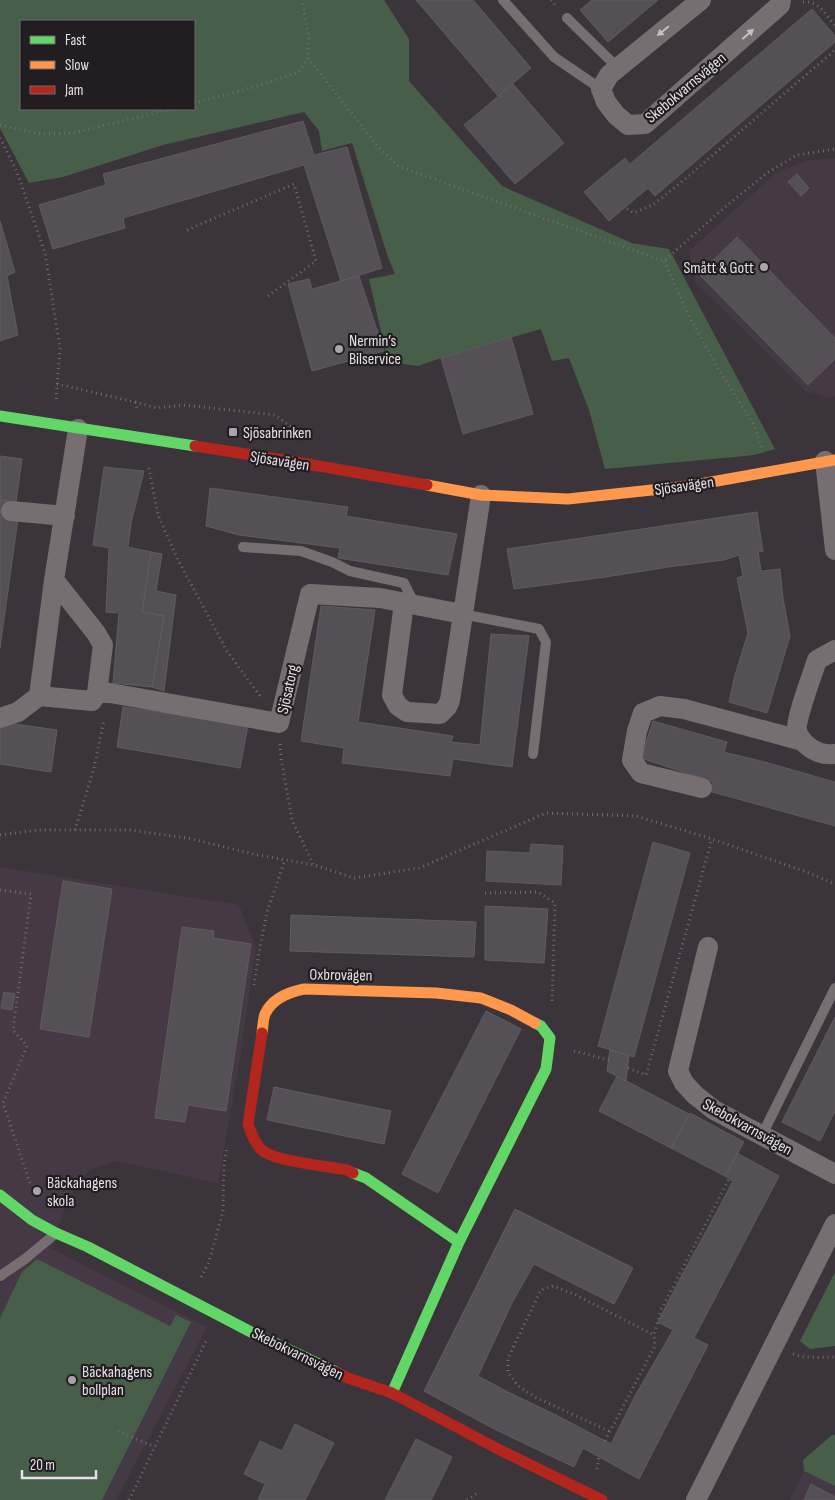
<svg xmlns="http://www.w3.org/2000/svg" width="835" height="1500" viewBox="0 0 835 1500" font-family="'Sofia Sans Condensed',sans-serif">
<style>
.built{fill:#463946}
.green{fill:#475e48;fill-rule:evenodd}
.building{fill:#545055;stroke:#5f5b60}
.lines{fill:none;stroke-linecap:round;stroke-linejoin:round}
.path{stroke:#726c6f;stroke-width:3;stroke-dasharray:1 4;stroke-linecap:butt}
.lane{stroke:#776e71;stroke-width:10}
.street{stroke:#776e71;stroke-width:20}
.fast{stroke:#63d668;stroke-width:11}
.slow{stroke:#ff974d;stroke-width:11}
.jam{stroke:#b3261e;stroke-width:11}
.oneway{fill:#c5bec3}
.poi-dot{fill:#aaa4aa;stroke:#211d21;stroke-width:2}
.labels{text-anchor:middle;stroke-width:4.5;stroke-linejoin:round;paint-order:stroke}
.street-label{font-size:16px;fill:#e6e0e6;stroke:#211d21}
.poi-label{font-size:16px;fill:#e6e0e6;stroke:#211d21;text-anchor:start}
</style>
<rect width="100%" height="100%" fill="#3b353b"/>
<path class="built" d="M835,158V396L828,398L821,394L807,392L696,283L689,251L776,173L805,161Z
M0,867L239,905L256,948L241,1052L218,1183L116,1161L89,1170L67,1200L52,1249L207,1327L116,1500H0Z
M804,1471L835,1486V1500H790Z"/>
<path class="green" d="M0,0H384L409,39V81L502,186L632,243L669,249L775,449L754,455L735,457L605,469L589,410L569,358L552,361L541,329L441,358L418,366L388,362L369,279L395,274L388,257L352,143L322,151L319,131L304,112L163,145L63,177L29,183L0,128ZM21,21H194V109H21Z
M37,1259L170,1326L176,1315L191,1322L102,1500H0V1318L22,1272Z
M835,1272V1346L810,1349L800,1341Z
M832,1435H835V1486L804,1471L803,1460Z"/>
<path class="building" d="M416,0H473L531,68L498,96Z
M592,0H658L608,42L580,10Z
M812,9L835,36V42L655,196L648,188L609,221L584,192L625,158L630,164Z
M513,84L564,143L515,184L464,125Z
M303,121L314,155L347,147L382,268L341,281L304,165L123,218L125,228L53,249L39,205L106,185L103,174Z
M797,174L809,188L801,196L788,182Z
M0,221L15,272L7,276L18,335L0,341Z
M737,237L835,338V359L808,385L699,274Z
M359,276L384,351L312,371L288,284L309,279L312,289Z
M511,337L533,414L463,434L441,358Z
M0,456L22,459L16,502L0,500Z
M104,467L144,471L131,523L128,547L151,552L142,612L164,616L152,687L113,683L119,613L106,612L109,548L93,545Z
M210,488L348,507L346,516L457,534L448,575L338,558L340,548L239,535L206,526Z
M0,500L7,501L5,517L18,519L0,648Z
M757,512L763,552L758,551L761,571L780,569L783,598L790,636L767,713L729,702L735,675L748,633L737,578L743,576L739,555L724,560L668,567L606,577L514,589L507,549Z
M151,552L162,554L156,591L176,595L164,691L152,687L164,616L142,612Z
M321,606L375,610L358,722L453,736L451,742L480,745L491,634L529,636L512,767L453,759L450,776L342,763L344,748L301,741Z
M123,707L248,725L240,768L117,747Z
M653,721L727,742L724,752L765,762L835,782V826L709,791L713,782L641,758Z
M2,722L57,730L51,772L0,764V732Z
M653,842L690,853L634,1057L598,1046Z
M531,844L563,846L561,885L486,881L487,851L530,853Z
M63,881L112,889L89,1037L40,1029Z
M485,906L548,909L544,963L485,960Z
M291,915L476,922L474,957L290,951Z
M182,927L214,931L213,938L251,944L226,1111L188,1105L185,1122L155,1118Z
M4,992L15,994L12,1010L1,1008Z
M486,1011L521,1029L438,1193L402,1174Z
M835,1017V1111L820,1141L782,1122Z
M610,1050L629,1055L626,1081L607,1071Z
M617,1076L689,1114L671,1148L599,1111Z
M274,1087L391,1111L384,1144L267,1120Z
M690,1113L744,1142L725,1176L671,1148Z
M737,1153L779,1176L694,1338L708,1345L639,1479L583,1448L574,1467L496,1430L424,1391L515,1209L633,1268L614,1304L534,1264L512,1303L478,1376L508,1392L558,1416L611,1444L635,1396L673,1330L658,1322L683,1273L708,1228L733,1181L725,1176Z
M295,1424L334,1443L305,1500H258L265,1484L244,1474L260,1441L282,1451Z
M416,1439L452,1457L439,1484L431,1500H385Z
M811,1484L835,1497V1500H804Z"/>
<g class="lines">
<path class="path" d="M551,0L557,7
M803,2C818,0 827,16 835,26
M308,58L378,147L400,167L664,261L725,207L767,173L797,155L835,149
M194,103L254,87L299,72L308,58L309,39L302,0
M0,125L40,134L74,133L172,109
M0,138L17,172L45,253L60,348L56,399
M627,209L634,213L654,204L684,180L835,50
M187,230L294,184L316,261L268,296
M664,261L688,314L717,367L754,425L762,448
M57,384L135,402L138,411
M135,402L157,408L183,405L275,415L294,429L295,436
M149,468L158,515L178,560L227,651L260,696
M280,744L281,758L292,820L313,864
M75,830L94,768L104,720
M0,835L39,830H130L187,838L258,855L314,865L354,878L419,868L546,813L636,816L712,839L804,871L835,884
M0,890L31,894L13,1030L27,1046L3,1103L31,1186
M485,893L538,892L555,903L552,1002
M254,985L259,952L267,912L285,860
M574,1051L609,1060
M628,1068L646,1075L712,839
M201,1277L209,1262L223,1211L224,1164L227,1147
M793,1354C807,1359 821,1357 835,1357
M118,1431L155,1447
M609,1431L535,1397L518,1386L508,1372V1358L541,1290L553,1286L576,1295L654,1335
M605,1441L655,1346L654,1335L661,1310L729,1179
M597,1469L599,1457
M129,1500L207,1339
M467,1500L479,1492"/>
<path class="lane" d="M503,0L554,57L601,89
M567,18L618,68
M243,547L301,551L332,562L350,571L404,583L415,605
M462,614L539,629L546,642L533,754
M762,1135L835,988
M0,1276L25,1259L55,1234"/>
<path class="street" d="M701,0L609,75L601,89L606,102L616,115L628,125L645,124L780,5L781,0
M825,461L835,550
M11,511L65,516
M54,580L96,633L103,645L97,693
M404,603L392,695L398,706L407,712L440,714L447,707L450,700L481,495
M835,650L817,660C813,673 795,720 797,731C799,738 804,743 809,747C817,753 826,755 835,754
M39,696L92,701L97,693H110L279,723L310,594L380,598L462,614
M0,718L18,712L39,696L54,580L78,429
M702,788L641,773L632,760L637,731L643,713L660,706L684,709L803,741
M708,947L678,1071L684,1083L695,1095L714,1110L835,1174
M696,1500L835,1224"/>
<path class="fast" d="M0,416L195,446
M353,1173L366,1178L459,1242
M0,1195L32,1220L56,1233L88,1247L251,1332L336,1372
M392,1393L459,1242L546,1069L550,1038L541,1026L535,1023"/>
<path class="slow" d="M427,485L481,495L568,499L689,486L835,460
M262,1033C263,1027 263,1019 265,1014C272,999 289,992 304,989L436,993L481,998L511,1010L535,1023"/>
<path class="jam" d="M195,446L302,463L427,485
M262,1033L248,1124C251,1133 255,1145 263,1151C278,1162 327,1166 347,1170L353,1173
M336,1372L348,1378L392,1393L500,1450L602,1500"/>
</g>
<defs><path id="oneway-solid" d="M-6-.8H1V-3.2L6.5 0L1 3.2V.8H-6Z" transform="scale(1.25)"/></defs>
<g class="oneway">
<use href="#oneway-solid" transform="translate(663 31) rotate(141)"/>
<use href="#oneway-solid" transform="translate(748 34) rotate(-41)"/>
</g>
<g class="poi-dot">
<circle cx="764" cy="267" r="5"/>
<circle cx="339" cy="349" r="5"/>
<rect x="228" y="427" width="10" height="10" rx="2.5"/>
<circle cx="37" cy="1191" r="5"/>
<circle cx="72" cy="1380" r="5"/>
</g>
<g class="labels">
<g class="street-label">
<text transform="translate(685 87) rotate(-40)" y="6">Skebokvarnsvägen</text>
<text transform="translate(280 460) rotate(9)" y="6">Sjösavägen</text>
<text transform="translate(684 485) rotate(-8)" y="6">Sjösavägen</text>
<text transform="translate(287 689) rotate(-77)" y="6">Sjösatorg</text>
<text transform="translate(341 974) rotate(1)" y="6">Oxbrovägen</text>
<text transform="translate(748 1126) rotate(29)" y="6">Skebokvarnsvägen</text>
<text transform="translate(298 1353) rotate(26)" y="6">Skebokvarnsvägen</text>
</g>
<g class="poi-label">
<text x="754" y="273" text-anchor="end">Smått &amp; Gott</text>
<text x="349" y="346">Nermin’s<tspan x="349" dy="18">Bilservice</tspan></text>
<text x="243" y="438">Sjösabrinken</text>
<text x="47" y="1188">Bäckahagens<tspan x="47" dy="18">skola</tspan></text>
<text x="82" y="1377">Bäckahagens<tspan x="82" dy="18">bollplan</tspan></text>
</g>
</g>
<rect x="20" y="20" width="175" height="90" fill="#211d21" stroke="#706b70"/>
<rect x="30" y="36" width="25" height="8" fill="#63d668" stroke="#706b70"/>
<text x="65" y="45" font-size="15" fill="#e6e0e6">Fast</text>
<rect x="30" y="61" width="25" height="8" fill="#ff974d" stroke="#706b70"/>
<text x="65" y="70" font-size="15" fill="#e6e0e6">Slow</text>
<rect x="30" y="86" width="25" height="8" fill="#b3261e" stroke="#706b70"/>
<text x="65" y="95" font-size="15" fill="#e6e0e6">Jam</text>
<path d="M22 1470v8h74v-8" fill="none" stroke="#e6e0e6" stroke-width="2.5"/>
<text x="30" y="1470" font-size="15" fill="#e6e0e6" stroke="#211d21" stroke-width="4" paint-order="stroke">20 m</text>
</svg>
